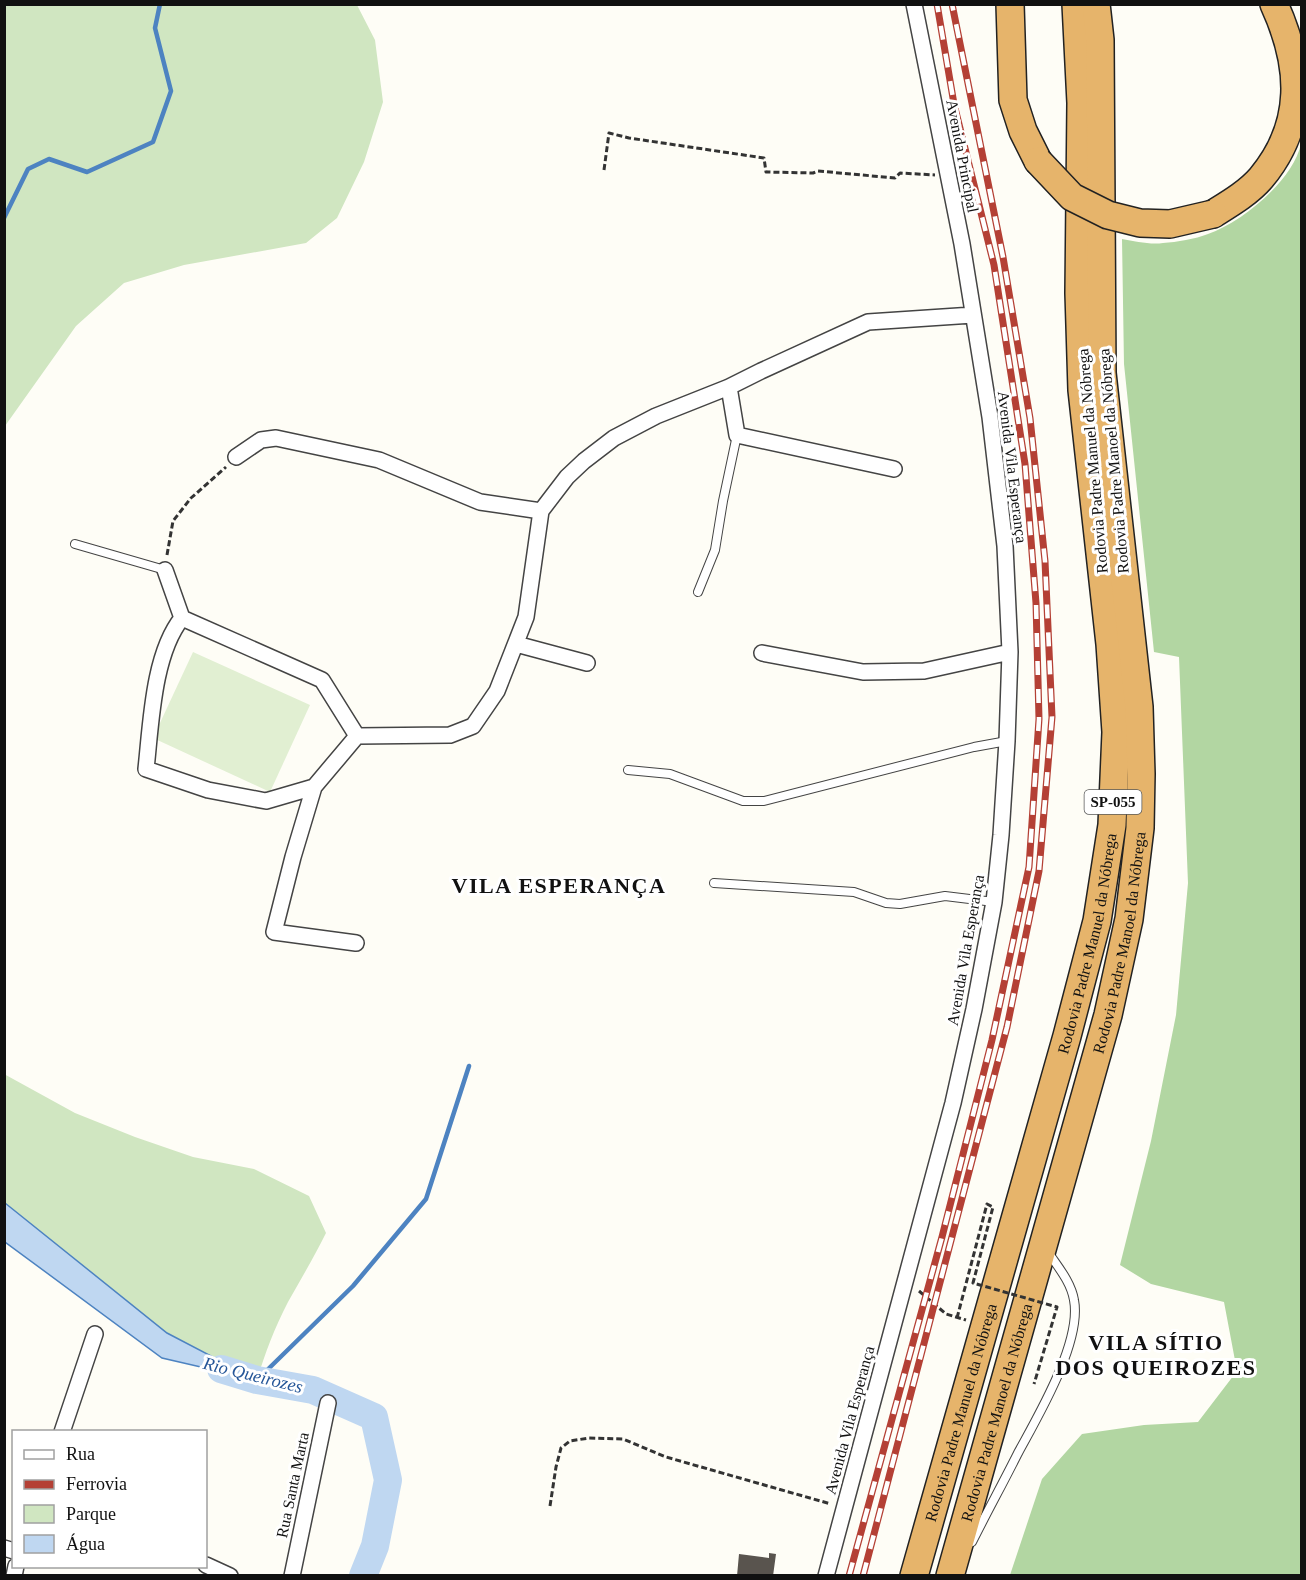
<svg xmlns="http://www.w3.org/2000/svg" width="1306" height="1580" viewBox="0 0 1306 1580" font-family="'Times New Roman',serif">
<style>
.green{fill:#d0e6c1}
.forest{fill:#b2d6a2}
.pitch{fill:#e1efd2}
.water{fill:#bfd7f1;stroke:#4d83c1;stroke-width:1.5}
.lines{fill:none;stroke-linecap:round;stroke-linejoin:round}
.stream{stroke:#4d83c1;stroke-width:4.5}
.river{stroke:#bfd7f1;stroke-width:28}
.building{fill:#59544e}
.service-casing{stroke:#444;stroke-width:10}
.minor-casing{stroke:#444;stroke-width:18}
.motorway-casing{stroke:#222;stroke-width:30}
.path{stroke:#333;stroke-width:3;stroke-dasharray:6 3;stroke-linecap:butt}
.service{stroke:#fff;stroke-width:8}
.minor{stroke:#fff;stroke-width:15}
.motorway{stroke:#e6b46b;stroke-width:27}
.rail-casing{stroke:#b44035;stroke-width:7}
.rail{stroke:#fff;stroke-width:4.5;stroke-dasharray:14;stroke-linecap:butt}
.motorway-bridge-casing{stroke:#222;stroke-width:30;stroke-linecap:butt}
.path-bridge{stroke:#333;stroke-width:3;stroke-dasharray:6 3;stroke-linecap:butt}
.motorway-bridge{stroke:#e6b46b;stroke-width:27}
.labels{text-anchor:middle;stroke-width:6;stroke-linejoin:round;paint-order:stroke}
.shield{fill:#fff;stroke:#585858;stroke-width:1.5}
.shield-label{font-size:15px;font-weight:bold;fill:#111}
.street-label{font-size:16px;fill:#111;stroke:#fff}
.water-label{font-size:18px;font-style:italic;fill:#255698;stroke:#fff}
.district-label{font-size:22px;font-weight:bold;letter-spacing:1.5px;fill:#111;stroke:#fff}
</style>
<rect width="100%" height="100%" fill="#fefdf6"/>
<path class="green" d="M5,4L357,5L375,40L383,102L364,162L337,218L306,243L184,265L124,283L76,326L5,426Z
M4,1074L75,1113L135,1137L193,1157L254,1169L309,1196L326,1233C314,1257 301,1279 288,1302C275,1327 265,1353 257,1380L167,1333L5,1203Z"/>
<path class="forest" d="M1301,144V1575H1010L1042,1479L1082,1434L1144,1425L1198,1422L1237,1371L1224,1302L1151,1284L1120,1265L1151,1141L1176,1015L1188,883L1179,657L1154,652L1124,364L1122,239C1135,241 1150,245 1163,243C1177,242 1195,239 1208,234C1243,222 1293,180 1301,144Z"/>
<path class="pitch" d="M193,652L310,705L270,792L153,738Z"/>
<path class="water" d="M5,1203L167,1333L257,1380L162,1358L5,1242Z"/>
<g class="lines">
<path class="stream" d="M4,218L28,169L49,159L87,172L153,142L171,91L155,28L160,4
M257,1380L353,1286L426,1199L469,1066"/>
<path class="river" d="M221,1369L257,1380L313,1390L374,1417L388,1480L375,1546L363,1576"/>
</g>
<path class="building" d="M769,1553L776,1554L773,1576H737L739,1554L769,1558Z"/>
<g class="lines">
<defs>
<path id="service" d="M75,544L165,570
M698,592L715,550L723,501L737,435
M628,770L670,774L743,801H764L974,747L1007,741
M714,883L854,892L886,903L900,904L945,896L994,902
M972,1542C987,1512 1003,1483 1018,1453C1038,1416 1082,1342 1074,1300C1071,1282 1058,1267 1048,1252"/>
<path id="minor" d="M729,387L737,435L894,469
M236,457L261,440L276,438L379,460L480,502L541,511
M165,570L182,618L322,680L357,736L314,787L293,857L274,932L356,943
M182,618C153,654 151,724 146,769L208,790L266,801L314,787
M516,644L587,663
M762,653L863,672L924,671L1010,652
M357,736L450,735L473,726L497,691L526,617L541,511L567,477L584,461L614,438L656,416L729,387L761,371L868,322L973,315
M62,1432L95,1334
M4,1548L14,1551
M206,1565L230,1576
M14,1576L16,1566
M292,1576L328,1403
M826,1576L953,1103L974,1009L994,902L1001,835L1007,741L1010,652L1005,546L990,417L962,244L914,4"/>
<g id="motorway">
<path d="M1010,4L1013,100L1023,131L1038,161"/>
<path d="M1213,214C1229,204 1248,193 1261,178C1306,124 1302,65 1274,4"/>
<path id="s1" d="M914,1576L1067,1036L1097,921L1112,825L1116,732L1110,644L1082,390L1079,293L1081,103L1076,4"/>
<path id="s2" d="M950,1576L1108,1015L1129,919L1140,828L1141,774L1139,707L1102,373L1100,40L1096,4"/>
</g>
</defs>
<use href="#service" class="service-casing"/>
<use href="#minor" class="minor-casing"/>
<use href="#motorway" class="motorway-casing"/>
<path class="path" d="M604,170L609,133L629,138L764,158L766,172L813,173L818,171L895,178L900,173L935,175
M167,555L173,521L191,498L226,467
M919,1291L946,1314L966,1320
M550,1506L556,1467L561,1448L570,1441L589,1438L623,1439L666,1457L831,1504"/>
<use href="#service" class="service"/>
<use href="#minor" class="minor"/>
<use href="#motorway" class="motorway"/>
<defs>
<path id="rail" d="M849,1576L942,1237L992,1040L1029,867L1039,719L1036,603L1025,464L994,265L954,104L937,4
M863,1576L1007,1027L1039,871L1052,717L1045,561L1030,418L1003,257L952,4"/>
</defs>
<use href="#rail" class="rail-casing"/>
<use href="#rail" class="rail"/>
<defs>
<path id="motorway-bridge" d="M1038,161L1072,197L1108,215L1140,223L1170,224L1213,214"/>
</defs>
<use href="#motorway-bridge" class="motorway-bridge-casing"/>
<path class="path-bridge" d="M957,1318L987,1204L993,1207L973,1283L1057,1307L1034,1384"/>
<use href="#motorway-bridge" class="motorway-bridge"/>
</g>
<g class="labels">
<rect class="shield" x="1084.5" y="790" width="57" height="24" rx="4.5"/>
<g class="shield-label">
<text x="1113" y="807">SP-055</text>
</g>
<g class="street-label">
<text transform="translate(963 156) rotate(79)" y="6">Avenida Principal</text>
<text transform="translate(1092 461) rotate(-95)" y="6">Rodovia Padre Manuel da Nóbrega</text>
<text transform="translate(1113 461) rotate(-95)" y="6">Rodovia Padre Manoel da Nóbrega</text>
<text transform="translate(1013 467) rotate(83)" y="6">Avenida Vila Esperança</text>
<text dy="6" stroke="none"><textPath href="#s1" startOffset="656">Rodovia Padre Manuel da Nóbrega</textPath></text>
<text dy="6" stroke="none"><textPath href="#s2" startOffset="656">Rodovia Padre Manoel da Nóbrega</textPath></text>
<text transform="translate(965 950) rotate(-80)" y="6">Avenida Vila Esperança</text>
<text dy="6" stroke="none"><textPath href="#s1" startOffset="170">Rodovia Padre Manuel da Nóbrega</textPath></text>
<text dy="6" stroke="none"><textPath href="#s2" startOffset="170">Rodovia Padre Manoel da Nóbrega</textPath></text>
<text transform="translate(849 1420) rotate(-75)" y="6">Avenida Vila Esperança</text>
<text transform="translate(292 1485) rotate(-78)" y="6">Rua Santa Marta</text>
</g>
<g class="water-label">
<text transform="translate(253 1375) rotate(14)" y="6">Rio Queirozes</text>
</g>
<g class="district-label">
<text x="559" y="893">VILA ESPERANÇA</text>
<text x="1156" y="1350">VILA SÍTIO<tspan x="1156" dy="25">DOS QUEIROZES</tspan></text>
</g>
</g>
<rect width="1306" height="1580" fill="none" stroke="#111111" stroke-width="12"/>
<rect x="12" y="1430" width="195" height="138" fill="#ffffff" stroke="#a0a0a0" stroke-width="1.5"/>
<rect x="24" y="1450" width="30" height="9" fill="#ffffff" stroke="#a0a0a0" stroke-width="1.5"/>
<text x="66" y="1460" font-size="18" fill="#111111">Rua</text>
<rect x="24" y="1480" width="30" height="9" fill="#b44035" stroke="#a0a0a0" stroke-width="1.5"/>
<text x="66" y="1490" font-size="18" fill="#111111">Ferrovia</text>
<rect x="24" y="1505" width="30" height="18" fill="#d0e6c1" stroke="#a0a0a0" stroke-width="1.5"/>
<text x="66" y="1520" font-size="18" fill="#111111">Parque</text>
<rect x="24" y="1535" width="30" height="18" fill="#bfd7f1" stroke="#a0a0a0" stroke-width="1.5"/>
<text x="66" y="1550" font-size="18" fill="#111111">Água</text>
</svg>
